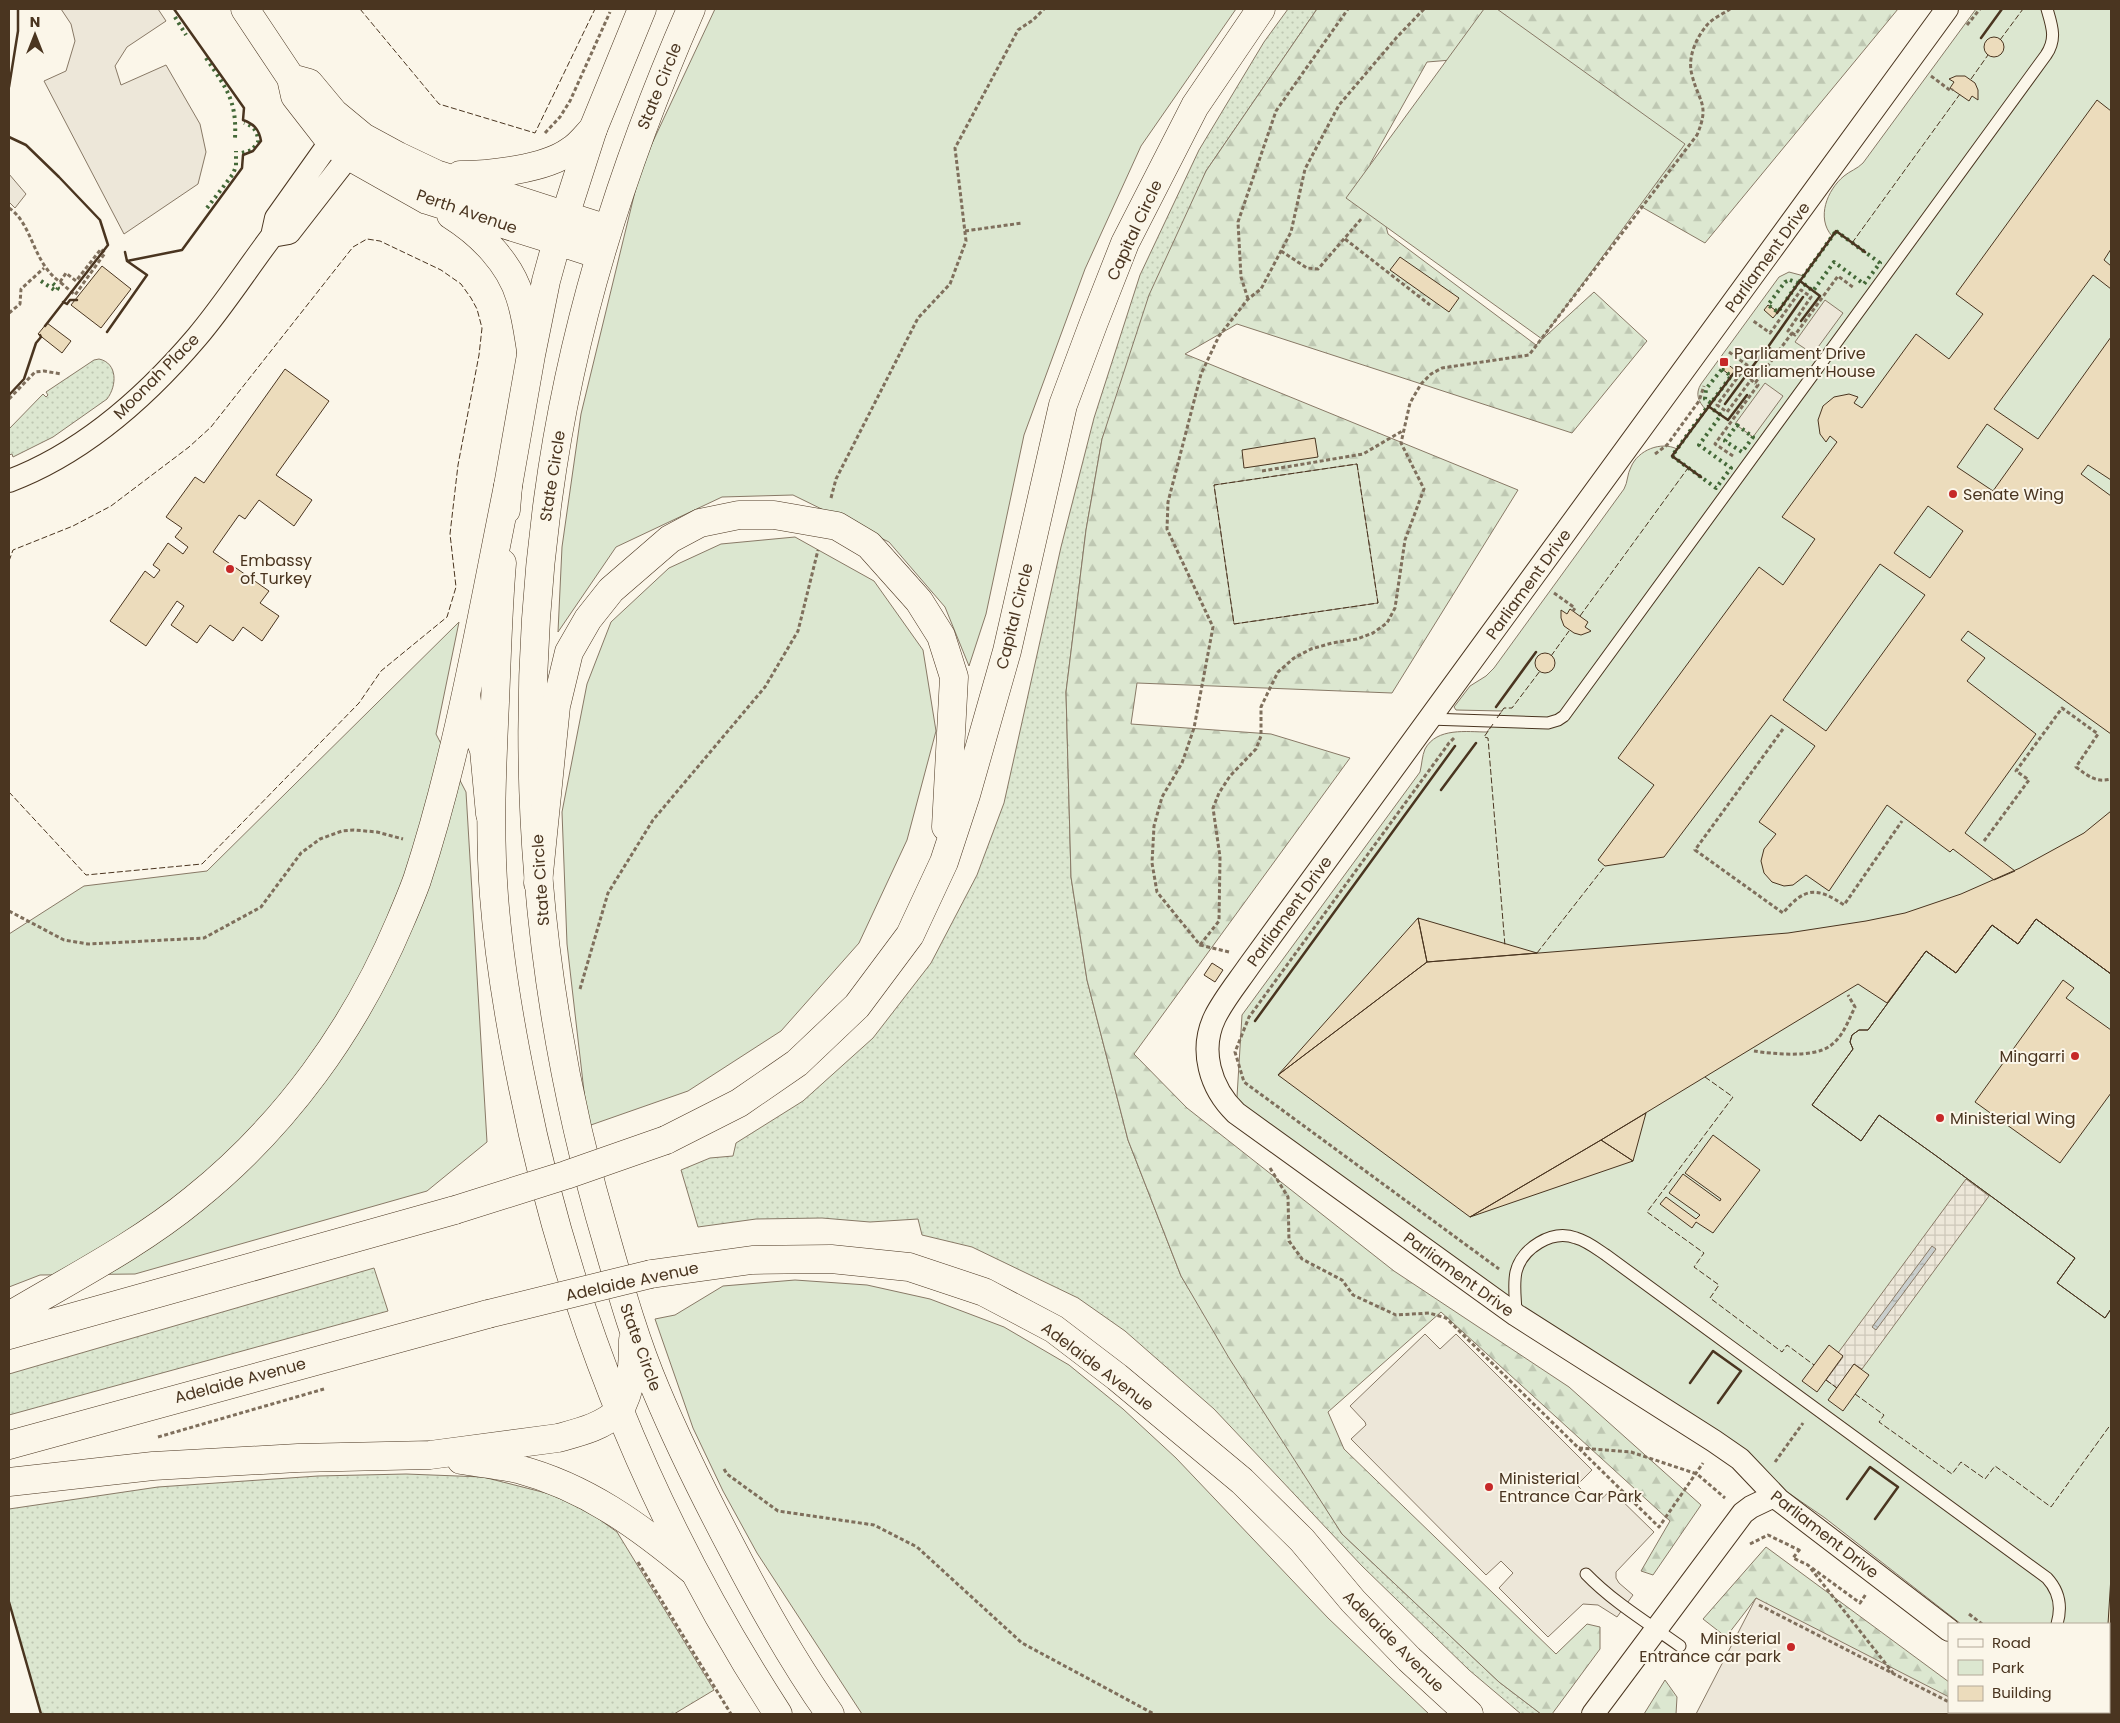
<svg xmlns="http://www.w3.org/2000/svg" width="2120" height="1723" viewBox="0 0 2120 1723" font-family="Poppins,sans-serif">
<style>
.grass{fill:url(#grass-dots);stroke:#887966}
.forest{fill:url(#forest-firs);stroke:#887966}
.green{fill:#dce7d0;stroke:#887966}
.parking{fill:#ede7d9;stroke:#887966}
.plaza{fill:url(#plaza-grid);stroke:#887966}
.water{fill:url(#water-ripples);stroke:#887966}
.building{fill:#ecdcbc;stroke:#4a3520;fill-rule:evenodd}
.lines{fill:none;stroke-linecap:round;stroke-linejoin:round}
.service-casing{stroke:#4a3520;stroke-width:13}
.minor-casing{stroke:#4a3520;stroke-width:24}
.tertiary-casing{stroke:#4a3520;stroke-width:29}
.primary-casing{stroke:#4a3520;stroke-width:29}
.motorway-casing{stroke:#4a3520;stroke-width:29}
.path{stroke:#7f6f5c;stroke-width:3;stroke-dasharray:4 2.5;stroke-linecap:butt}
.service{stroke:#fbf6e9;stroke-width:11}
.minor{stroke:#fbf6e9;stroke-width:22}
.tertiary{stroke:#fbf6e9;stroke-width:28}
.primary{stroke:#fbf6e9;stroke-width:28}
.motorway{stroke:#fbf6e9;stroke-width:28}
.motorway-bridge-casing{stroke:#4a3520;stroke-width:29;stroke-linecap:butt}
.motorway-bridge{stroke:#fbf6e9;stroke-width:28}
.hedge{stroke:#436837;stroke-width:4;stroke-dasharray:2.5 4;stroke-linecap:butt}
.fence{stroke:#4a3520;stroke-width:1;stroke-dasharray:6 2.5;stroke-linecap:butt}
.wall{stroke:#4a3520;stroke-width:2.5}
.poi-dot{fill:#c62828;stroke:#fbf6e9;stroke-width:2}
.labels{text-anchor:middle;stroke-width:4;stroke-linejoin:round;paint-order:stroke}
.street-label{font-size:16px;fill:#4a3520;stroke:#fbf6e9}
.poi-label{font-size:16px;fill:#4a3520;stroke:#fbf6e9;text-anchor:start}
</style>
<defs>
<pattern id="grass-dots" width="8" height="8" patternUnits="userSpaceOnUse" patternTransform="scale(1.25)"><rect width="8" height="8" fill="#dce7d0"/><path d="M2 2h.1M6 6h.1" fill="none" stroke="#bec7b2" stroke-width="1.8" stroke-linecap="round"/></pattern>
<pattern id="forest-firs" width="22" height="20" patternUnits="userSpaceOnUse" patternTransform="scale(1.25)"><rect width="22" height="20" fill="#dce7d0"/><path d="M5 1l3.5 6h-7zM16 11l3.5 6h-7z" fill="#bec7b2"/></pattern>
<pattern id="plaza-grid" width="8" height="8" patternUnits="userSpaceOnUse" patternTransform="scale(1.25)"><rect width="8" height="8" fill="#ede7d9"/><path d="M0 4h8M4 0v8" fill="none" stroke="#cdc7ba"/></pattern>
<pattern id="water-ripples" width="26" height="14" patternUnits="userSpaceOnUse" patternTransform="scale(1.25)"><rect width="26" height="14" fill="#c9cecd"/><path d="M2 4q2-2 4 0t4 0M15 11q2-2 4 0t4 0" fill="none" stroke="#a5a8a6"/></pattern>
</defs>
<rect width="100%" height="100%" fill="#fbf6e9"/>
<path class="grass" d="M1288,9H1317L1206,171L1102,439L1086,530L1066,692L1071,877L1087,980L1128,1140L1181,1276L1342,1534L1499,1682L1541,1714H1521L1469,1670L1362,1566L1214,1409L1125,1331L1078,1298L972,1247L922,1235L918,1219L870,1222L822,1218L756,1219L698,1227L681,1170L710,1158L733,1156L736,1143L803,1101L873,1038L931,963L977,875L1004,803L1061,547L1094,418L1140,275L1199,150L1264,42Z
M99,359C118,363 117,386 107,399L53,437L13,457L12,454L9,455V429L43,394L46,397L48,395L46,392L94,360Z
M374,1268L388,1311L9,1415V1374Z
M406,1474L483,1477L550,1494L589,1512L617,1532L714,1690L674,1714H41L9,1602V1509L158,1487L318,1476Z"/>
<path class="forest" d="M1317,9H1898L1705,243L1633,202L1525,54L1427,62L1370,164L1388,234L1536,345L1594,292L1647,341L1572,433L1237,324L1185,354L1518,490L1392,693L1137,683L1131,724L1271,734L1350,758L1134,1054L1187,1108L1394,1271L1569,1387L1701,1505L1653,1575L1641,1571L1670,1521L1441,1312L1328,1412L1344,1449L1556,1654L1587,1624L1600,1627V1649L1552,1714H1541L1499,1682L1342,1534L1229,1358L1181,1276L1128,1140L1087,980L1071,877L1066,692L1086,530L1102,439L1149,295L1206,171Z
M1766,1547L1949,1682V1712H1989L1992,1714H1952L1756,1598L1726,1637L1703,1619Z
M1665,1680L1677,1697L1676,1714H1644Z"/>
<path class="green" d="M715,9H1236L1141,146L1085,269L1024,435L986,614L969,666L945,607L889,542L793,495L722,497L616,547L558,632L562,547L581,414L641,167Z
M1484,9H1497L1685,144L1542,339L1346,198Z
M1976,9H2111V1714H2076L2073,1712H2109V1624H1961L1825,1518L1236,1113L1242,1015L1420,772C1422,764 1422,756 1425,749C1437,727 1467,732 1487,732L1502,711L1456,710L1454,707L1470,686L1486,676L1494,668L1624,489C1628,482 1627,474 1631,467C1638,450 1661,441 1677,449L1706,410C1698,401 1695,394 1701,384L1779,277L1789,272L1804,276L1832,236C1816,218 1827,190 1844,176C1850,171 1857,169 1863,163Z
M1357,464L1378,603L1234,624L1214,485Z
M795,537L874,581L923,650L936,731L907,840L859,943L781,1031L688,1091L588,1126L567,944L562,812L587,684L611,622L669,568L721,544Z
M459,622L436,734L466,792L487,1142L427,1191L135,1274L40,1275L9,1287V934L84,886L207,871Z
M795,1280L867,1285L930,1299L1004,1327L1069,1365L1123,1409L1176,1458L1328,1618L1429,1714H862L757,1553L723,1491L693,1428L655,1319L675,1315L723,1286Z"/>
<path class="parking" d="M61,9H158L166,21L127,47L115,66L121,85L166,65L200,124L206,152L198,184L124,234L44,81L66,71L75,41L71,24Z
M9,174L26,194L15,208L9,202Z
M1825,300L1843,313L1813,354L1795,342Z
M1765,383L1783,396L1753,437L1735,424Z
M1425,1334L1440,1349L1456,1334L1592,1470L1577,1485L1596,1504L1611,1490L1654,1532L1616,1572V1578L1619,1583L1633,1595L1617,1617L1598,1605L1583,1604L1548,1637L1499,1588L1513,1573L1501,1561L1486,1575L1351,1439L1366,1425L1365,1422L1350,1406Z
M1756,1598L1949,1697V1712H1978L1983,1714H1696Z"/>
<path class="plaza" d="M1966,1179L1989,1196L1862,1369L1854,1364L1837,1388L1826,1380L1843,1357L1838,1353Z"/>
<path class="water" d="M1932,1246L1936,1249L1876,1330L1872,1327Z"/>
<path class="building" d="M1984 47a10 10 0 1 1 20 0a10 10 0 1 1-20 0Z
M1956,76H1965L1975,83L1978,90V100L1972,96L1969,101L1950,88L1954,82L1949,79Z
M2097,100L2111,111V249L2104,260L2111,266V289L2093,275L1994,409L2038,439L2111,337V480L2088,465L2081,474L2111,496V734L1968,631L1961,640L1985,658L1967,681L2036,734L1965,833L2015,871L1994,880L1953,849L1950,852L1887,805L1829,891L1806,875L1793,885L1784,886L1772,882L1764,873L1761,861L1764,849L1776,834L1759,822L1815,746L1771,715L1664,857L1605,866L1598,860L1654,785L1618,758L1759,567L1783,585L1815,539L1782,517L1837,442L1830,436L1826,442L1820,434L1818,420L1823,406L1834,397L1849,394L1858,397L1854,403L1862,408L1916,334L1949,359L1983,314L1956,294ZM1987,424L2023,449L1993,491L1957,467ZM1928,506L1963,531L1930,578L1894,553ZM1880,564L1925,595L1826,731L1783,700Z
M1400,257L1459,298L1449,312L1390,270Z
M102,266L131,289L101,328L71,305Z
M1768,305L1778,312L1773,318L1764,310Z
M47,323L71,341L62,353L38,334Z
M1726,363L1735,370L1731,376L1722,369Z
M285,369L329,401L276,475L312,500L294,526L259,500L245,519L239,515L213,552L269,591L260,603L279,616L262,641L243,627L233,641L210,625L197,643L171,625L184,606L177,601L146,646L110,621L145,571L154,578L160,570L153,565L168,543L183,554L188,547L175,537L182,528L166,517L195,477L204,483Z
M1315,438L1318,457L1244,468L1242,450Z
M1570,609L1588,622L1585,627L1591,631L1589,632L1581,635L1574,633L1564,626L1561,618V610L1567,614Z
M1535 663a10 10 0 1 1 20 0a10 10 0 1 1-20 0Z
M2111,811V974L2036,919L2018,944L1992,925L1956,973L1926,951L1887,1003L1858,984L1601,1140L1470,1217L1278,1075L1427,962L1788,933L1866,921L1905,913L1961,894L2020,868L2084,833Z
M1418,918L1427,962L1278,1075Z
M1418,918L1537,953L1427,962Z
M2036,919L2111,974V1030L2066,998L2074,988L2063,980L1975,1102L2060,1163L2111,1093V1309L2105,1318L2057,1283L2075,1258L1935,1155L1879,1115L1861,1141L1812,1105L1853,1049L1850,1042L1852,1035L1859,1030H1868L1926,951L1956,973L1992,925L2018,944Z
M2036,919L2111,974V1309L2105,1318L2057,1283L2075,1258L1935,1155L1879,1115L1861,1141L1812,1105L1853,1049L1850,1042L1852,1035L1859,1030H1868L1926,951L1956,973L1992,925L2018,944Z
M1212,963L1223,970L1215,982L1204,975Z
M1646,1113L1633,1161L1601,1140Z
M1713,1135L1760,1170L1713,1233L1696,1222L1692,1228L1660,1204L1666,1197L1696,1219L1700,1215L1669,1193L1683,1174L1720,1201L1721,1199L1685,1173Z
M1601,1140L1633,1161L1470,1217Z
M1829,1345L1843,1356L1817,1392L1802,1381Z
M1854,1364L1869,1375L1843,1411L1828,1400Z
M2111,1576V1644L2109,1655L2108,1624Z
M2111,1644V1683L2109,1681V1655Z"/>
<g class="lines">
<defs>
<path id="service" d="M1429,719L1548,723L1558,720L1564,716L2046,55C2057,39 2052,26 2047,9
M1516,1315C1516,1301 1513,1286 1516,1272C1522,1248 1552,1229 1576,1238C1587,1241 1597,1249 1606,1255L2047,1578C2059,1591 2062,1607 2057,1624
M1586,1574C1613,1602 1648,1623 1680,1646"/>
<path id="minor" d="M1947,9L1249,966C1238,982 1224,999 1215,1017C1199,1050 1210,1088 1236,1113L1516,1315L1714,1441L1740,1459L1779,1500L1949,1630
M272,236L289,233L359,143
M9,481C83,453 146,397 197,337C224,305 247,269 272,236L276,218L340,128
M2058,1712L2061,1714
M1593,1714L1743,1513L1751,1507L1774,1496"/>
<path id="tertiary" d="M245,9L291,78L295,96L330,141L349,156L427,200L557,241
M291,78L309,83L334,113L363,137L398,156L436,174L564,215
M460,175C490,175 545,169 570,151C579,146 586,136 593,129
M451,215C481,234 510,263 520,297C526,315 528,333 531,351"/>
<path id="primary" d="M691,9C622,167 571,327 548,499C514,750 536,1003 608,1245C622,1294 636,1343 656,1390C679,1445 706,1499 734,1552C763,1608 794,1663 830,1714
M564,215L608,229
M557,241L600,255
M506,510L508,486L531,355L546,281L557,241L593,129L642,9
M502,563C498,609 497,656 495,702C492,767 489,831 494,896C499,961 510,1025 523,1088C568,1312 654,1523 778,1714
M619,1411C632,1390 633,1364 633,1340"/>
<path id="motorway" d="M466,694L468,709L484,750L490,814
M538,883L556,706L569,652L588,619L611,590L670,539L700,523L739,515H774L837,526L869,545L919,601L941,636L954,677L946,827
M666,1140L739,1103L797,1063L857,1006L910,935L944,862L966,795L1007,651L1063,405L1094,322L1125,243L1195,106L1261,9
M651,1274L752,1260L831,1259L909,1267L984,1292L1054,1329L1117,1377L1242,1481L1302,1540L1353,1601L1409,1659L1469,1714
M9,1316C71,1279 138,1245 194,1199C285,1126 355,1029 400,922C406,908 412,894 417,880C459,752 481,618 508,486
M9,1335L455,1210
M9,1445L488,1314
M461,1460C480,1463 500,1465 518,1469C586,1487 639,1526 692,1570
M9,1482L153,1466L298,1458L430,1455L558,1438C580,1432 602,1427 619,1411"/>
</defs>
<use href="#service" class="service-casing"/>
<use href="#minor" class="minor-casing"/>
<use href="#tertiary" class="tertiary-casing"/>
<use href="#primary" class="primary-casing"/>
<use href="#motorway" class="motorway-casing"/>
<path class="path" d="M1967,25L1980,9
M1931,76L1951,91L1953,89
M545,133L560,117L570,101L610,12
M9,208C33,224 32,262 60,282L66,273L76,281L101,249L105,253L75,295L60,282
M965,231L1022,223
M1345,239L1430,305
M1281,251L1307,268L1318,269L1362,218
M1248,299L1241,277L1238,222L1276,111L1348,9
M9,313L20,304L21,289L44,268
M1792,333L1795,335L1838,276L1854,288
M1729,352L1747,365L1717,405L1727,412L1751,380L1755,383L1792,333L1788,331L1811,297L1801,290L1770,333L1752,320
M9,399L35,372L44,371L61,374
M1655,454L1667,445L1699,401L1704,386
M1733,456L1715,444L1758,385L1755,383
M1262,471L1363,454L1404,430
M831,498L836,479L918,318L950,284L966,241L955,148L1018,30L1033,20L1044,9
M1554,593L1575,608L1573,611
M1783,729L1695,850L1783,913C1804,888 1816,886 1844,905L1902,821
M1454,738L1449,743L1249,1017L1235,1052L1244,1082L1499,1269
M1984,841L2029,780L2016,771L2062,708L2098,734L2076,767C2088,776 2096,783 2111,779
M9,911L64,940L88,944L204,938L261,907L301,853L320,839L342,831L354,830L377,832L403,839
M1200,945L1219,921L1220,857L1213,808L1219,793L1230,776L1256,749L1261,736V707L1271,686L1278,672L1294,658L1311,649L1332,643L1357,639L1373,633L1387,623L1395,608L1405,540L1424,489L1401,443L1410,403L1421,384L1431,374L1442,368L1529,355L1697,135C1710,104 1699,103 1692,75C1687,58 1696,38 1707,25C1713,18 1723,14 1730,9
M1229,952L1200,945L1157,892L1152,863L1154,826L1162,797L1182,763L1194,728L1213,627L1167,529L1168,502L1201,374L1219,336L1248,299L1261,289L1291,232L1305,169L1339,105L1397,37L1424,9
M580,989L608,893L653,820L765,687L798,631L818,550
M1754,1051C1773,1054 1814,1058 1830,1046C1843,1037 1848,1021 1855,1007L1848,995
M1270,1168L1288,1197L1289,1241L1302,1259L1342,1280L1353,1295L1396,1315L1429,1313L1446,1318L1659,1527L1703,1463
M158,1437L324,1389
M1579,1448L1631,1452L1697,1474L1725,1498
M1775,1462L1803,1423
M724,1469L727,1474L778,1511L874,1525L917,1547L1022,1643L1154,1714
M1750,1544L1768,1535L1799,1550
M1800,1549L1793,1558L1808,1565L1893,1673
M638,1562L731,1714
M1812,1568L1860,1603L1866,1594
M1759,1605L1949,1702
M1969,1614L1982,1624
M1968,1712L1973,1714
M2108,1712L2111,1714"/>
<use href="#service" class="service"/>
<use href="#minor" class="minor"/>
<use href="#tertiary" class="tertiary"/>
<use href="#primary" class="primary"/>
<use href="#motorway" class="motorway"/>
<defs>
<path id="motorway-bridge" d="M455,1210L566,1175L666,1140
M488,1314L651,1274"/>
</defs>
<use href="#motorway-bridge" class="motorway-bridge-casing"/>
<use href="#motorway-bridge" class="motorway-bridge"/>
<path class="hedge" d="M175,17L186,35
M206,58C226,88 237,100 235,138
M242,153L252,150L258,142C258,132 254,126 244,123
M207,208L233,174L236,166V151
M1836,231L1880,263L1864,284L1834,262L1813,291L1800,281Z
M1790,280L1798,283L1778,312L1768,305L1785,282Z
M41,281L56,291L58,288L50,281
M1722,369L1731,376L1711,403L1705,399L1706,389Z
M1708,406L1721,415L1699,445L1731,468L1716,488L1672,456Z
M1737,425L1753,437L1742,452L1725,441Z"/>
<path class="fence" d="M360,9L439,104L535,133L595,9
M2000,40L2023,9
M1971,79L1988,55
M1852,243L1960,94
M1357,464L1378,603L1234,624L1214,485Z
M9,561L13,550L73,526L111,506L189,447L211,427L353,247L367,239L380,241L441,270L461,284L471,298L477,309L482,328L479,355L458,465L450,534L456,587L447,617L381,671L359,703L202,864L86,875L9,792
M1580,616L1688,468
M1551,656L1569,631
M1497,718L1504,708H1512L1540,671
M1493,724L1484,737L1488,738L1505,946
M1537,953L1605,866
M1705,1077L1733,1097L1647,1212L1704,1253L1694,1267L1719,1285L1710,1298L1782,1352L1787,1345L1814,1365
M1826,1380L1837,1388
M1855,1394L1884,1415L1879,1422L1952,1474L1961,1462L1985,1479L1995,1466L2051,1507L2111,1424"/>
<path class="wall" d="M1981,38L2002,9
M9,87L18,31V9
M9,137L26,145L59,177L100,220L108,245L45,326
M125,252L127,261
M1800,281L1820,296L1801,321
M63,302L67,304L70,300H77
M1777,313L1836,231L1865,252
M107,332L147,275L127,261L182,250L242,168L243,155L253,151L261,141C259,129 254,124 243,120L244,108L174,9
M9,395L24,379L36,343L41,337L40,335
M1725,404L1761,355L1766,359L1772,350L1768,347L1803,297
M1708,406L1728,420L1747,395
M1701,477L1672,456L1733,374
M1496,707L1536,652
M1441,790L1476,743
M1255,1021L1455,746
M1690,1383L1713,1351L1741,1371L1718,1403
M1847,1499L1870,1467L1898,1487L1875,1519
M9,1602L41,1714"/>
</g>
<g class="poi-dot">
<rect x="1719" y="357" width="10" height="10" rx="2.5"/>
<circle cx="1953" cy="494" r="5"/>
<circle cx="230" cy="569" r="5"/>
<circle cx="2075" cy="1056" r="5"/>
<circle cx="1940" cy="1118" r="5"/>
<circle cx="1489" cy="1487" r="5"/>
<circle cx="1791" cy="1647" r="5"/>
</g>
<g class="labels">
<g class="street-label">
<text transform="translate(659 86) rotate(-68)" y="6">State Circle</text>
<text transform="translate(467 211) rotate(19)" y="6">Perth Avenue</text>
<text transform="translate(1134 230) rotate(-65)" y="6">Capital Circle</text>
<text transform="translate(1767 257) rotate(-54)" y="6">Parliament Drive</text>
<text transform="translate(156 376) rotate(-45)" y="6">Moonah Place</text>
<text transform="translate(552 476) rotate(-81)" y="6">State Circle</text>
<text transform="translate(1528 584) rotate(-54)" y="6">Parliament Drive</text>
<text transform="translate(1014 616) rotate(-76)" y="6">Capital Circle</text>
<text transform="translate(540 880) rotate(-94)" y="6">State Circle</text>
<text transform="translate(1289 911) rotate(-54)" y="6">Parliament Drive</text>
<text transform="translate(1459 1274) rotate(36)" y="6">Parliament Drive</text>
<text transform="translate(632 1281) rotate(-12)" y="6">Adelaide Avenue</text>
<text transform="translate(641 1347) rotate(70)" y="6">State Circle</text>
<text transform="translate(1098 1366) rotate(37)" y="6">Adelaide Avenue</text>
<text transform="translate(240 1380) rotate(-15)" y="6">Adelaide Avenue</text>
<text transform="translate(1825 1534) rotate(38)" y="6">Parliament Drive</text>
<text transform="translate(1394 1641) rotate(45)" y="6">Adelaide Avenue</text>
</g>
<g class="poi-label">
<text x="1734" y="359">Parliament Drive<tspan x="1734" dy="18">Parliament House</tspan></text>
<text x="1963" y="500">Senate Wing</text>
<text x="240" y="566">Embassy<tspan x="240" dy="18">of Turkey</tspan></text>
<text x="2065" y="1062" text-anchor="end">Mingarri</text>
<text x="1950" y="1124">Ministerial Wing</text>
<text x="1499" y="1484">Ministerial<tspan x="1499" dy="18">Entrance Car Park</tspan></text>
<text x="1781" y="1644" text-anchor="end">Ministerial<tspan x="1781" dy="18">Entrance car park</tspan></text>
</g>
</g>
<rect width="2120" height="1723" fill="none" stroke="#4a3520" stroke-width="20"/>
<rect x="1948" y="1623" width="162" height="90" fill="#fbf6e9" stroke="#b4a999"/>
<rect x="1958" y="1639" width="25" height="8" fill="#fbf6e9" stroke="#b4a999"/>
<text x="1992" y="1648" font-size="15" fill="#4a3520">Road</text>
<rect x="1958" y="1660" width="25" height="15" fill="#dce7d0" stroke="#b4a999"/>
<text x="1992" y="1673" font-size="15" fill="#4a3520">Park</text>
<rect x="1958" y="1686" width="25" height="15" fill="#ecdcbc" stroke="#b4a999"/>
<text x="1992" y="1698" font-size="15" fill="#4a3520">Building</text>
<g transform="translate(35 35)" stroke="#fbf6e9" stroke-width="4" paint-order="stroke">
<path d="M0-4L9 19L0 12L-9 19Z" fill="#4a3520"/>
<text y="-8" font-size="14" font-weight="bold" text-anchor="middle" fill="#4a3520">N</text>
</g>
</svg>
